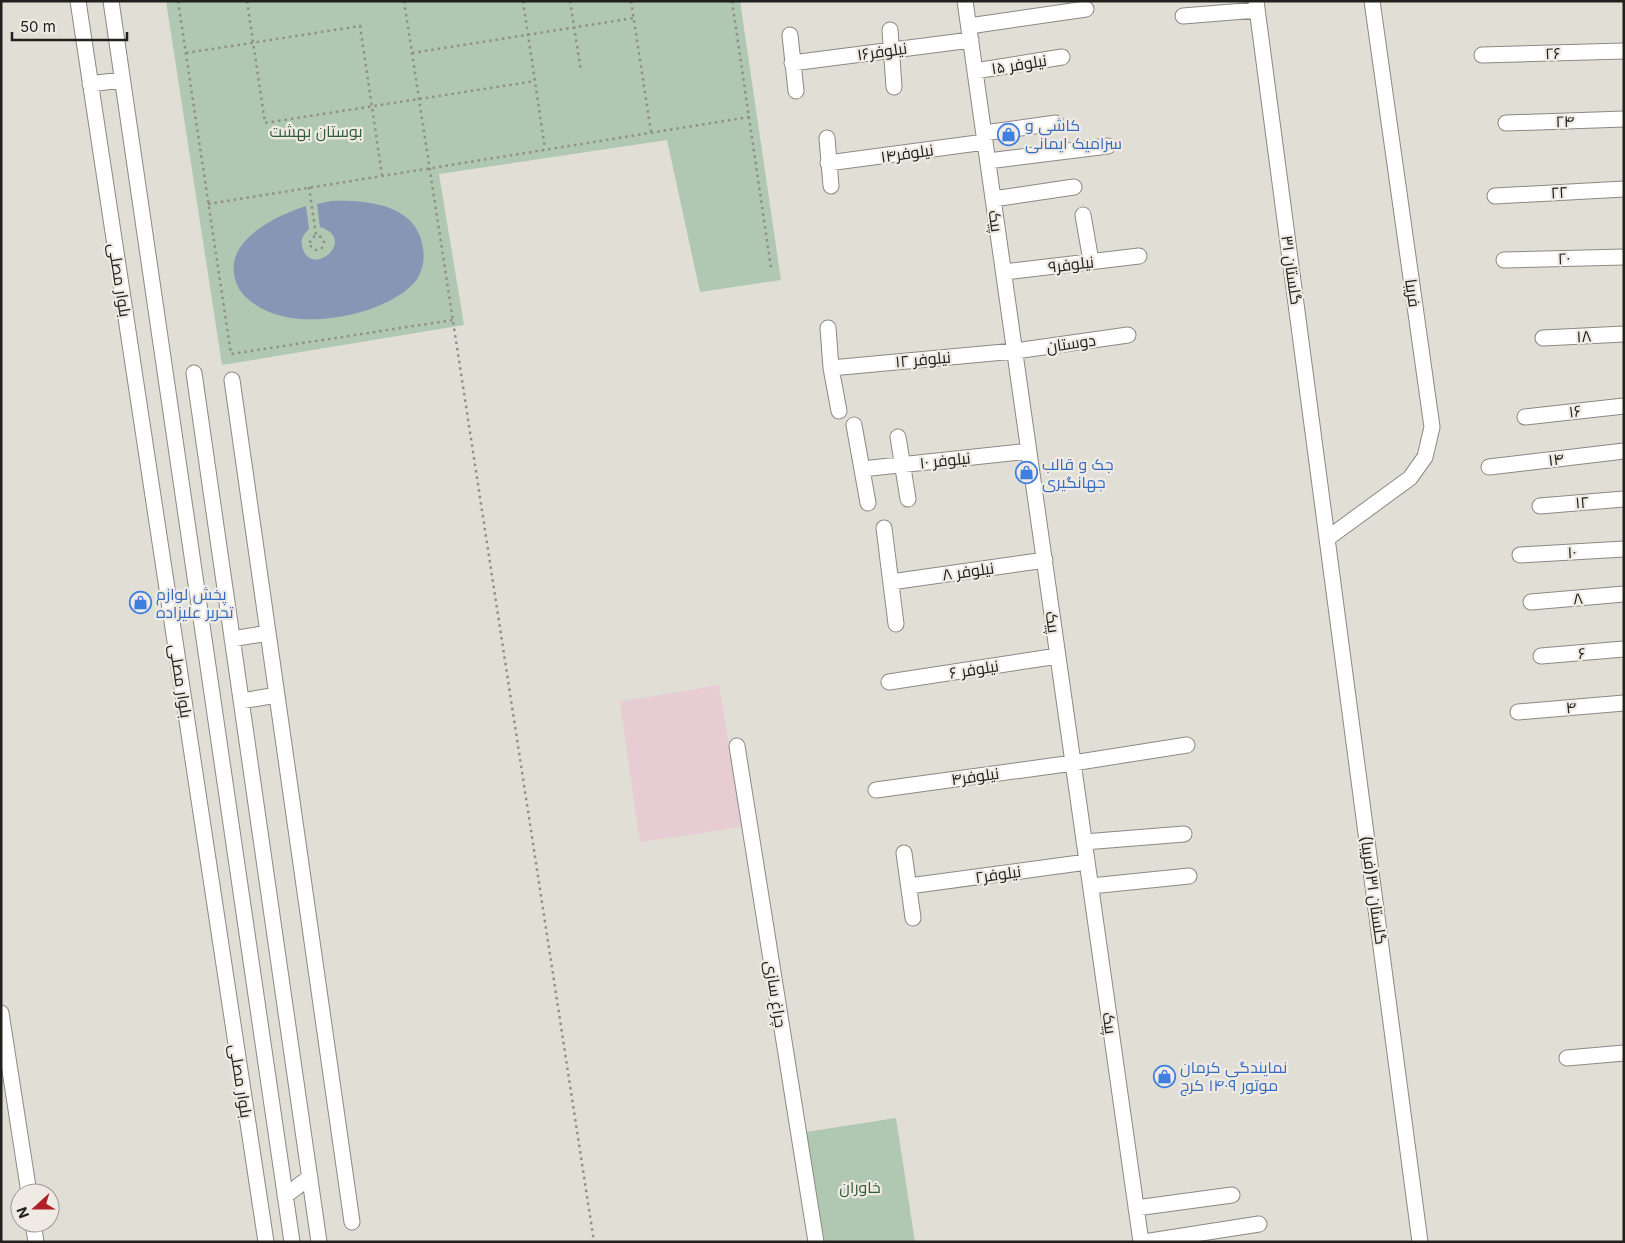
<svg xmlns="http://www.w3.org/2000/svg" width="1625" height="1243" viewBox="0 0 1625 1243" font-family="Inter,Cairo,sans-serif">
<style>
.industrial{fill:#e7cdd3}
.green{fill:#b0c8b2}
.water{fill:#8696b4}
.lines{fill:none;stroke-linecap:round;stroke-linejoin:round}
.minor-casing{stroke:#8c8982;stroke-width:17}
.path{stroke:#918f89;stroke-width:2.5;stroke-dasharray:2.5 4;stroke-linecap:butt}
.minor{stroke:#fff;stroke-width:15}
.labels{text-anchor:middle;stroke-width:4.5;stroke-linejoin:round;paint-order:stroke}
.street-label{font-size:16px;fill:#21201d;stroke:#efebe4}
.shop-label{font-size:16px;fill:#366cbe;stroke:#efebe4;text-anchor:start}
.park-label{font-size:16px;fill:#305d38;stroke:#efebe4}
</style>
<rect width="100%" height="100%" fill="#e1ded6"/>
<path class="industrial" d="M719,685L742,827L640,842L620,702Z"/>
<path class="green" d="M166,1H740L781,280L700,292L667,140L439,174L464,325L222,365Z
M896,1118L915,1242H823L806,1132Z"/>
<path class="water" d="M331,201C367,200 417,204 423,248C425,260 422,274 414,283C401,297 379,307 361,312C325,322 278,325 248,299C240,293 235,283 234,273C229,238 278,215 306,206L309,229C304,234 300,239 302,246C310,281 359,239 320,227L317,204Z"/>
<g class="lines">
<defs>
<path id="minor" d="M78,1L266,1242
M111,1L292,1242
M965,1L1141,1242
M1256,1L1420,1242
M1183,16L1257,10
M969,26L1086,9
M890,30L894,87
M790,35L796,91
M1482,55L1624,51
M792,63L971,40
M975,71L1062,57
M90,84L121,80
M1506,123L1624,119
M984,133L1056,123
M827,138L831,186
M988,161L1108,146
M828,163L985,142
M1495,196L1624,189
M993,199L1074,187
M1083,215L1091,261
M1504,260L1624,257
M1004,272L1139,256
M828,328L831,368L839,411
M1543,338L1624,334
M831,368L1015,351L1128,335
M194,373L319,1242
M232,380L352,1222
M1525,417L1624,406
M854,425L868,503
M898,437L908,499
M1489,467L1624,451
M862,469L1029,451
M1540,506L1624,499
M884,528L896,624
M1328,538L1410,478L1425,457L1432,427L1372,1
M1520,555L1624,549
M891,582L1045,560
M1531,602L1624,594
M232,639L268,633
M1541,656L1624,649
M889,682L1058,656
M241,701L277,695
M1518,712L1624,703
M737,746L816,1242
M876,790L1073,763L1187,745
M1084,842L1184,834
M904,853L913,918
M909,886L1087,862
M1091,886L1189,876
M1,1013L29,1193
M1567,1058L1624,1053
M285,1196L310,1177
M1136,1208L1232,1195
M33,1223L36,1242
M1144,1242L1259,1224"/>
</defs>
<use href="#minor" class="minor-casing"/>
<path class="path" d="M178,1L231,354L453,320
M247,1L265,123L535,81
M404,1L594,1242
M523,1L545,149
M570,1L581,71
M631,1L651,132
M732,1L771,268
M186,53L360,26L382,175
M412,53L634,18
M309,187L316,235
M208,204L749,117
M310 243a7 7 0 1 1 14 0a7 7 0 1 1-14 0Z"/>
<use href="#minor" class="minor"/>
</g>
<defs>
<symbol id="shop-ring" viewBox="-11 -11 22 22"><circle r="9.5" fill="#efebe4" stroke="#3f7fe0" stroke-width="1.5"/><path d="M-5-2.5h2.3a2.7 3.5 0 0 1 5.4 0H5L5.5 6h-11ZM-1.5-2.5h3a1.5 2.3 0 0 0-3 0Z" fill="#3f7fe0"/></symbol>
</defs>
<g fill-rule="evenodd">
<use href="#shop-ring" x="996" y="122" width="25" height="25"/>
<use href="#shop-ring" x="1014" y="460" width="25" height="25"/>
<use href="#shop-ring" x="128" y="590" width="25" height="25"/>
<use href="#shop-ring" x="1152" y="1064" width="25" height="25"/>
</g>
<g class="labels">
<g class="street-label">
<text transform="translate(882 51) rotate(-8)" y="6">نیلوفر۱۶</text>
<text transform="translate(1553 53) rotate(-2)" y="6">۲۶</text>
<text transform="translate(1019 64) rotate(-9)" y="6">نیلوفر ۱۵</text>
<text transform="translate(1565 121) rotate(-2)" y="6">۲۴</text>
<text transform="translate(907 153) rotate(-8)" y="6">نیلوفر۱۴</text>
<text transform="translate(1559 192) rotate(-3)" y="6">۲۲</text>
<text transform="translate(996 221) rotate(82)" y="6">پیک</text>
<text transform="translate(1564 258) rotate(-2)" y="6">۲۰</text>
<text transform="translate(1071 264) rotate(-7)" y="6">نیلوفر۹</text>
<text transform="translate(1292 270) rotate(82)" y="6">گلستان ۳۱</text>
<text transform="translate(120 280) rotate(81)" y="6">بلوار مصلی</text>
<text transform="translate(1413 293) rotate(82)" y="6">فریبا</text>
<text transform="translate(1584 336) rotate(-3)" y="6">۱۸</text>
<text transform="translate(1071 343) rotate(-8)" y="6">دوستان</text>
<text transform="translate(923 359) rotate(-5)" y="6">نیلوفر ۱۲</text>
<text transform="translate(1575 411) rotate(-7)" y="6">۱۶</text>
<text transform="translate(1556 459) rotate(-7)" y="6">۱۴</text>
<text transform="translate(945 460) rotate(-6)" y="6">نیلوفر ۱۰</text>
<text transform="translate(1582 502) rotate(-5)" y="6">۱۲</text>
<text transform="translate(1572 552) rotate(-3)" y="6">۱۰</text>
<text transform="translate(968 571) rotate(-8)" y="6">نیلوفر ۸</text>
<text transform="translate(1578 598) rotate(-5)" y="6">۸</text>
<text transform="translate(1053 622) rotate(82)" y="6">پیک</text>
<text transform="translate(1582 653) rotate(-4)" y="6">۶</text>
<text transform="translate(974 669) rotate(-9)" y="6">نیلوفر ۶</text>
<text transform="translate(181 681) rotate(81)" y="6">بلوار مصلی</text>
<text transform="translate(1571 707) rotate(-5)" y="6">۴</text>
<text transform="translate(975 776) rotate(-8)" y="6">نیلوفر۴</text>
<text transform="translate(998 874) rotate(-8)" y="6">نیلوفر۲</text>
<text transform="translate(1374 890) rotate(82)" y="6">گلستان ۳۱(فریبا)</text>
<text transform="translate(776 994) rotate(81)" y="6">چراغ سازی</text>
<text transform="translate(1110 1023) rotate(82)" y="6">پیک</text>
<text transform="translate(241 1081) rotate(81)" y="6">بلوار مصلی</text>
</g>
<g class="shop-label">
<text x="1025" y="131">کاشی و<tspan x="1025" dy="18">سرامیک ایمانی</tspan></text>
<text x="1042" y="470">جک و قالب<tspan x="1042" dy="18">جهانگیری</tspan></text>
<text x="156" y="600">پخش لوازم<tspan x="156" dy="18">تحریر علیزاده</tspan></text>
<text x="1180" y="1073">نمایندگی کرمان<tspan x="1180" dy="18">موتور ۱۴۰۹ کرج</tspan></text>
</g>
<g class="park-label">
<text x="316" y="137">بوستان بهشت</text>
<text x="860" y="1193">خاوران</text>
</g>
</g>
<rect width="1625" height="1243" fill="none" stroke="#21201d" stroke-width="5"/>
<g transform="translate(35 1208) rotate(249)"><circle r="24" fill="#efebe4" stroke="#9d9a94"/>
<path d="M0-4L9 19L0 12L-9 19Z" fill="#b11f27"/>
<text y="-8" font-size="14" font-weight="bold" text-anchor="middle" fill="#21201d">N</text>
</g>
<path d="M12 32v8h115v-8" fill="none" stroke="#21201d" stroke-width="2.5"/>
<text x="20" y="32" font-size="15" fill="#21201d" stroke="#efebe4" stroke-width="4" paint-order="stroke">50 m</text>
</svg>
